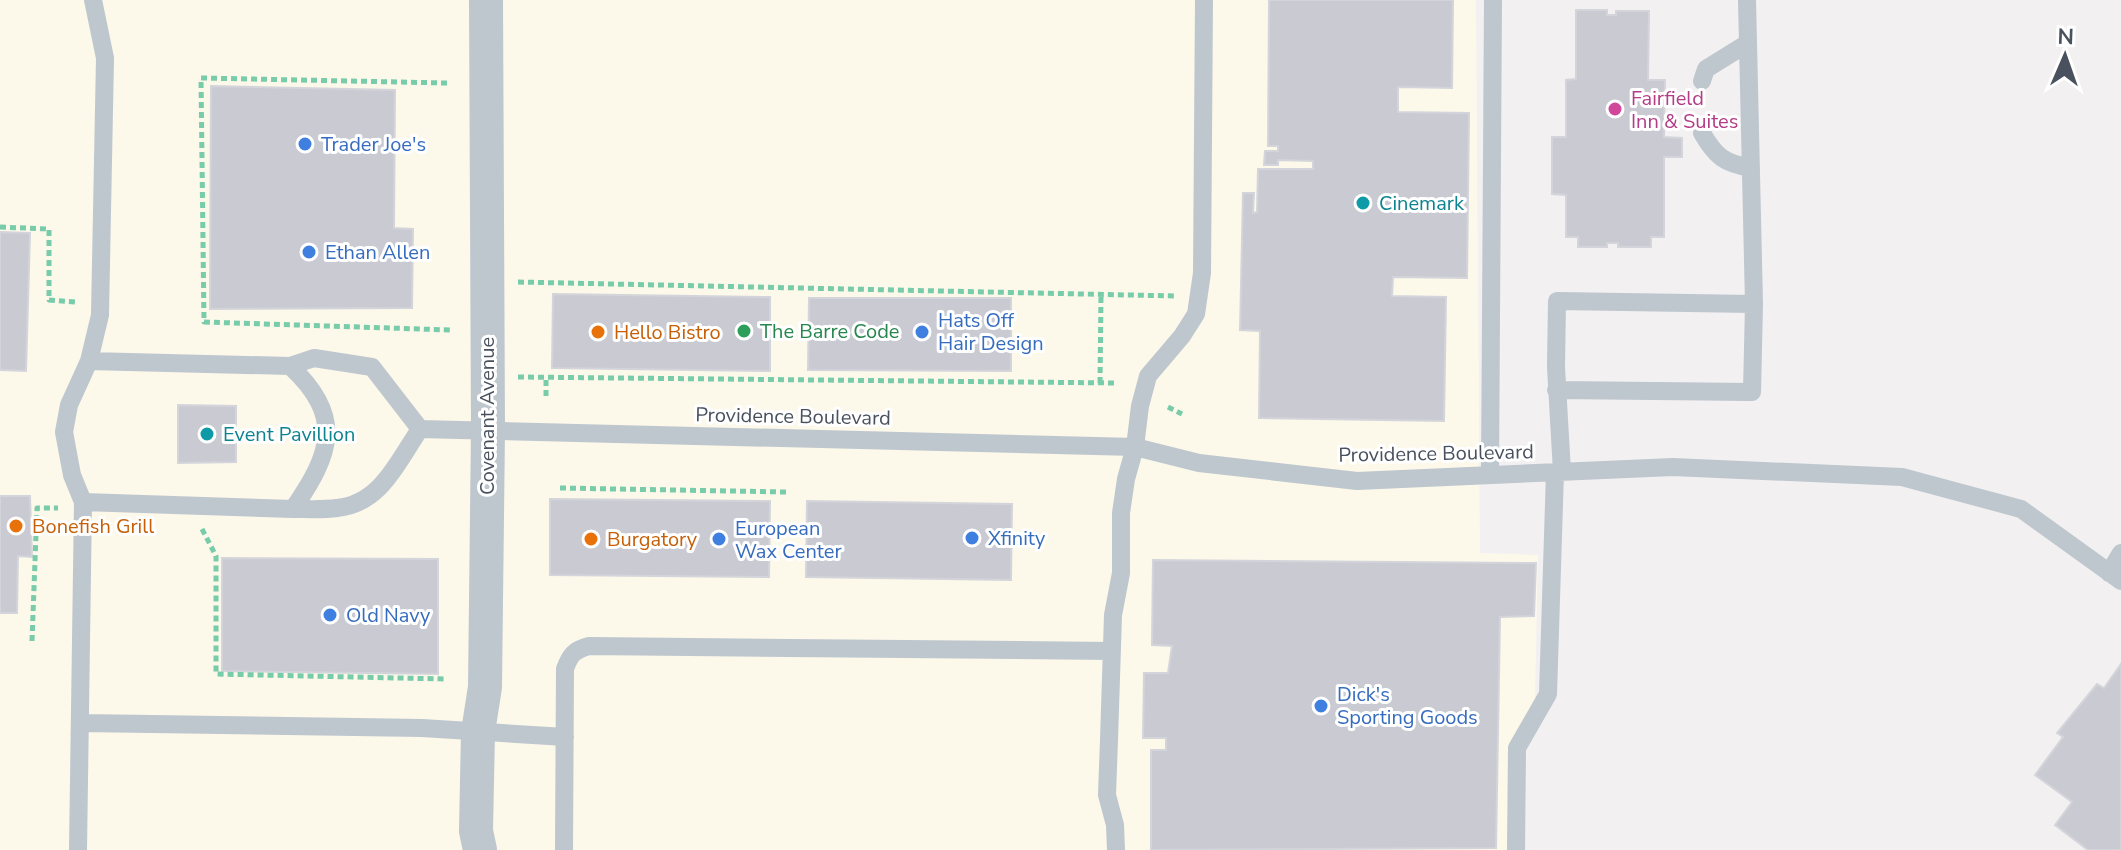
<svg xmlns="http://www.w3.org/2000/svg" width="2121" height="850" viewBox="0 0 2121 850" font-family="'Nunito Sans',sans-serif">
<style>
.commercial{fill:#fcf8ea}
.building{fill:#cacbd2;stroke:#d4d5db;stroke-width:2}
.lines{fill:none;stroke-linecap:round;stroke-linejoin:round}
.path{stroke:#78ccaa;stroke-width:5;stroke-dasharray:6 4;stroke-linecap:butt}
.lane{stroke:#bec6ce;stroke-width:18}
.street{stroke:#bec6ce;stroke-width:34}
.hotel-dot{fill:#d1479c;stroke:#fff;stroke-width:3}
.shop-dot{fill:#3f7fe0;stroke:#fff;stroke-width:3}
.culture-dot{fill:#0f9aa8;stroke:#fff;stroke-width:3}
.leisure-dot{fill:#2e9e5b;stroke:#fff;stroke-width:3}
.food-dot{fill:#e8710a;stroke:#fff;stroke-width:3}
.labels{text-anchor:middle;stroke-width:6;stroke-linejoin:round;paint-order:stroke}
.hotel-label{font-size:20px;fill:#b23c85;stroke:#fff;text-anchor:start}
.shop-label{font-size:20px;fill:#366cbe;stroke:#fff;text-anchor:start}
.culture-label{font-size:20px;fill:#0d838f;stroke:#fff;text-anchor:start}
.leisure-label{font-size:20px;fill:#27864d;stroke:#fff;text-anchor:start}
.food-label{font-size:20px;fill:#c56008;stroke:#fff;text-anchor:start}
.street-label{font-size:20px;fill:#48515d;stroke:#fff}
</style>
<rect width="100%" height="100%" fill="#f2f0f0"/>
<path class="commercial" d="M0,0H1476L1480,553L1538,555L1535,702L1511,749L1507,850H0Z"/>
<path class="building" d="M1269,0H1453L1452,88L1398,87V112L1469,113L1467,278L1393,277L1392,296L1446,297L1444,421L1259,418L1260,331L1240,330L1243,193H1254L1253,213L1257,212L1258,169H1313V161L1278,160V165H1264L1265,151H1278V146H1268Z
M1576,10H1607V15H1616V11H1649L1648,80H1665L1664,137L1682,138V157H1664V237H1651V247H1618V243H1607V247H1578V237H1566V195L1552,194V137H1566V80L1576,79Z
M211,86L395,90L394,228L413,229L412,308L210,309Z
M0,232L30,233L26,371L0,370Z
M553,294L770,297V371L552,368Z
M809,298H1011V371L808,370Z
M178,405L236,406V462L178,463Z
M0,496H30L32,557L18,556L17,613H0Z
M550,499L770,501L769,577L550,575Z
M807,501L1012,504L1011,580L806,577Z
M222,558L438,559V674L222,671Z
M1153,560L1536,563L1534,616L1500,617L1496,848L1151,850V750H1166V738H1143L1144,673H1168L1172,646L1152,645Z
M2121,664V850H2088L2055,825L2072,802L2035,775L2063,737L2057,733L2097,684L2104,688Z"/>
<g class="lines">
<path class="path" d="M447,83L201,78L204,322L450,330
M0,227L49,229V300L76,302
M518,282L1176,296
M518,377L1117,383
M1100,383L1101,296
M546,396V377
M1168,407L1182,414
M560,488L787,492
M202,529L216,556V674L445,679
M32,641L37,508H58"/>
<path class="lane" d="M1702,81L1706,69L1748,43
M1702,133C1716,157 1724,163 1751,168
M290,366L314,358L372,367L420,429
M1556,390L1752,392L1754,304
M420,429L1135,447L1199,463L1357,481L1673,467L1902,477L2021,509L2121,581
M1562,472L1556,367L1557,301L1754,304L1747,0
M1490,475L1493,0
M83,502L293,509C331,454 345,417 290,366L89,361
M293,509C307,509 323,510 337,508C381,504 398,461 420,429
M2109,573L2121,553
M81,723L422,728L565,737
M78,850L83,502L72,475L64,432L69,405L89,361L100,315L105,58L93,0
M564,850L565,669C570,655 574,650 589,646L1112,651
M1116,850L1115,825L1107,795L1109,740L1113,615L1121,573V513L1126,479L1135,447L1140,406L1148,376L1182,336L1196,314L1202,273L1204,0
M1516,850L1517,748L1548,694L1555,472"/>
<path class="street" d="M480,850L476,831L478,732L485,687L488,429L486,0"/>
</g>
<circle class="hotel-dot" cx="1615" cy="109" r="8"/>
<g class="shop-dot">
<circle cx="305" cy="144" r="8"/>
<circle cx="309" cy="252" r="8"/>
<circle cx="922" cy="332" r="8"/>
<circle cx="972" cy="538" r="8"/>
<circle cx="719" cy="539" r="8"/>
<circle cx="330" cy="615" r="8"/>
<circle cx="1321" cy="706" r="8"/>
</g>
<g class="culture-dot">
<circle cx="1363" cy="203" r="8"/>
<circle cx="207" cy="434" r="8"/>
</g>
<circle class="leisure-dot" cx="744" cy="331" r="8"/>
<g class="food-dot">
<circle cx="598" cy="332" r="8"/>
<circle cx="16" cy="526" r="8"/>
<circle cx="591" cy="539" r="8"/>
</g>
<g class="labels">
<g class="hotel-label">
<text x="1631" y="105">Fairfield<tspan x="1631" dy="23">Inn &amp; Suites</tspan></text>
</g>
<g class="shop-label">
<text x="321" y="151">Trader Joe's</text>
<text x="325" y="259">Ethan Allen</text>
<text x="938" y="327">Hats Off<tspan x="938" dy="23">Hair Design</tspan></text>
<text x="735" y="535">European<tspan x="735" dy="23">Wax Center</tspan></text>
<text x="988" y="545">Xfinity</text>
<text x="346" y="622">Old Navy</text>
<text x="1337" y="701">Dick's<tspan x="1337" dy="23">Sporting Goods</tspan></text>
</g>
<g class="culture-label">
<text x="1379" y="210">Cinemark</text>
<text x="223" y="441">Event Pavillion</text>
</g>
<g class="leisure-label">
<text x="760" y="338">The Barre Code</text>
</g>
<g class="food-label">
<text x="614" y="339">Hello Bistro</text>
<text x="32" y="533">Bonefish Grill</text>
<text x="607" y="546">Burgatory</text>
</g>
<g class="street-label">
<text transform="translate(487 416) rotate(-90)" y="7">Covenant Avenue</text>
<text transform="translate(793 416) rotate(1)" y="7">Providence Boulevard</text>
<text transform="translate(1436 453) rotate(-1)" y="7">Providence Boulevard</text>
</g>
</g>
<g transform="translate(2065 56) rotate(2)" stroke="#ffffff" stroke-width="6" paint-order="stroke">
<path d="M0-6L14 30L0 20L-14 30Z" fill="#48515d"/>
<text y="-12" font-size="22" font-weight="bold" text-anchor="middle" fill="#48515d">N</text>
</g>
</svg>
